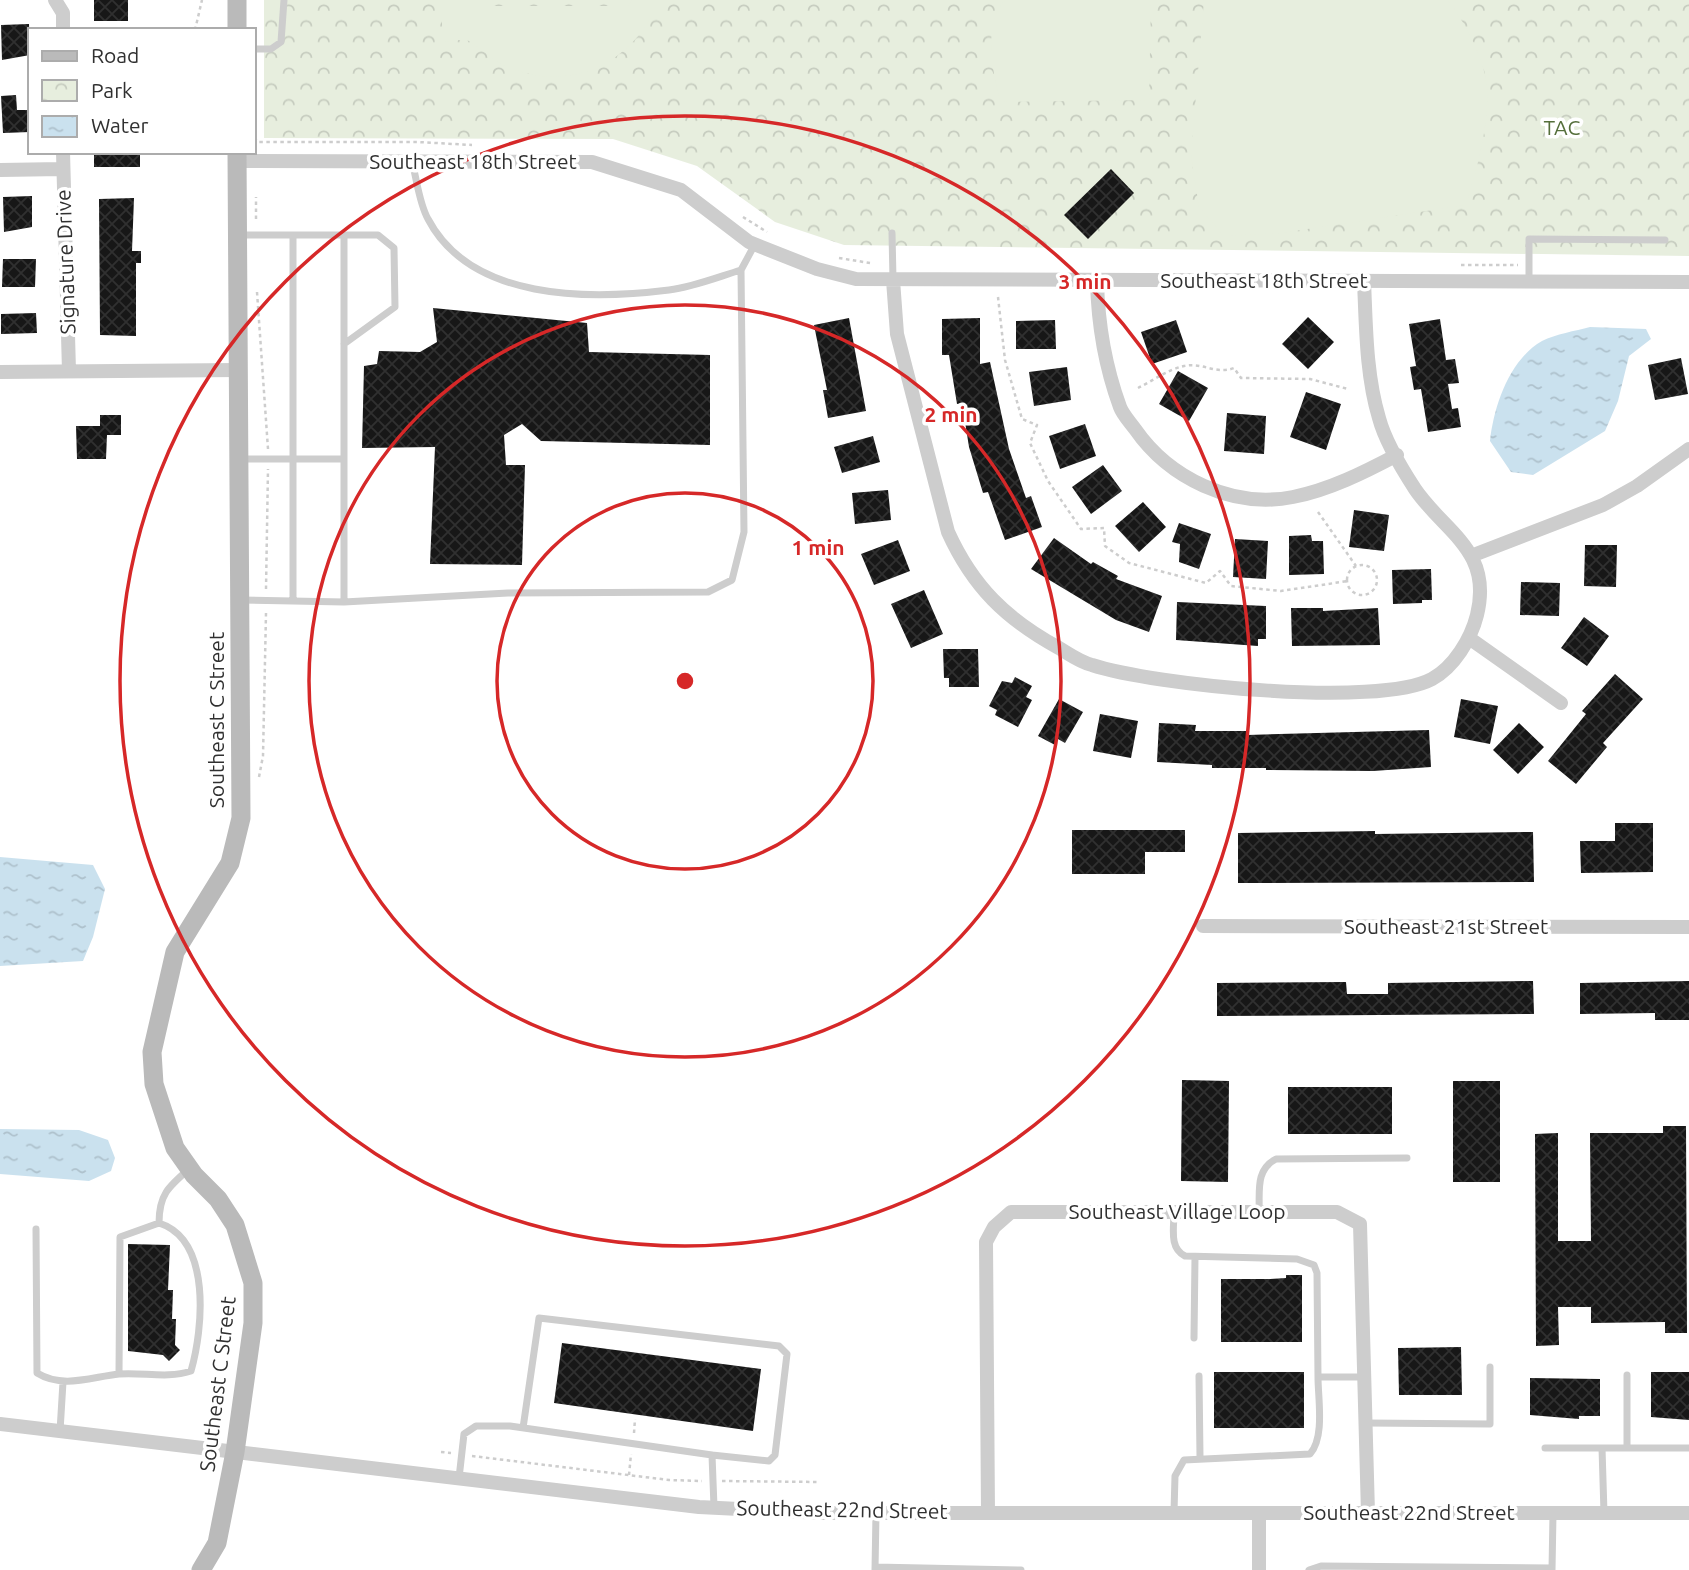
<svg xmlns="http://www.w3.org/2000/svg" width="1689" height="1570" viewBox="0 0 1689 1570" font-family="Ubuntu,sans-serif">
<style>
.park{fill:url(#park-crowns)}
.pitch{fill:#e7eede}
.water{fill:url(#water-ripples)}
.building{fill:url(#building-cross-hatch)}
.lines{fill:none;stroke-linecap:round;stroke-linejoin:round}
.path{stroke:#cdcdcd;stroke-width:2.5;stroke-dasharray:3.5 3.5;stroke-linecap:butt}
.lane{stroke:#cdcdcd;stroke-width:7}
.street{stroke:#cdcdcd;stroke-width:14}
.secondary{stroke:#bababa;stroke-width:19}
.ring{fill:none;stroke:#d62828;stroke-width:3.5}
.labels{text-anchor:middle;stroke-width:7;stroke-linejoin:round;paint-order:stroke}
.park-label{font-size:21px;fill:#556f3b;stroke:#fff}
.street-label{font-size:21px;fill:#303030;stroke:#fff}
.centre{fill:#d62828;stroke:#fff;stroke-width:3.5}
.ring-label{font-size:21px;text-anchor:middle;font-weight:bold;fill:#d62828;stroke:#fff;stroke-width:7;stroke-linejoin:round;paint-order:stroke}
</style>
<defs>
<pattern id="park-crowns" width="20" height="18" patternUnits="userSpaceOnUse" patternTransform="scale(1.75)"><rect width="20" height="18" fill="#e7eede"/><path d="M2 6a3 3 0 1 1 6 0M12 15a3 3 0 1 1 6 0" fill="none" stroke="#c6ccbf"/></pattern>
<pattern id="water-ripples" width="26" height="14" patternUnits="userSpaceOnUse" patternTransform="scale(1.75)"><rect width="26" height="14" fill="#cae1ee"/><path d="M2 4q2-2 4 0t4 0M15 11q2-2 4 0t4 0" fill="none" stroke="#aec1cc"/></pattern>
<pattern id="building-cross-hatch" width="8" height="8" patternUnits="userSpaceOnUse" patternTransform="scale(1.75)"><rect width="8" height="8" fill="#171717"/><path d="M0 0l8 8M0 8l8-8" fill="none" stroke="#303030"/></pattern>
</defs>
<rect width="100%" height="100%" fill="#fff"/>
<path class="park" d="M264,0H1689V256L844,245L775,222L697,166L613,139L264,138Z"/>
<path class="pitch" d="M442,0H476L479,6H628L632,0H659C635,62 573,93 510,68C492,61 482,48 469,41C463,38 450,42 442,42Z
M1005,0H1151L1149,100L1000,102C993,71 982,27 1005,0Z
M1204,0H1448C1465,23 1485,59 1487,88C1489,127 1477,169 1466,205L1281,233L1224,236L1199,207L1191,156Z"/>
<path class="water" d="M1590,327L1646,329L1651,339L1629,356L1618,401L1605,431L1533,475L1511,472L1490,441C1494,406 1509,360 1542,341C1556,334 1575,331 1590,327Z
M0,857L93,865L105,889L93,937L83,961L0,966Z
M0,1129L79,1130L108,1140L115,1158L111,1171L89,1181L0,1174Z"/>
<path class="building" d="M94,0H128V21H94Z
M29,24L30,55L2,60L1,25Z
M16,95L17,110H29L30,132L3,133L1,96Z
M94,152L140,153V167H94Z
M1111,169L1134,193L1088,239L1064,215Z
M32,196V227L4,232L3,197Z
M134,198L132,251H141V263H136V336L100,335L99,199Z
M3,259H36L35,287H2Z
M433,308L587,323L589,352L710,355V445L541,441L522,424L504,435L506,465H525L522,565L430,564L435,447L362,448L364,366L377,364L379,351L420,352L437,342Z
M36,313L37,333L1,334V314Z
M1308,317L1334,342L1308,369L1282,344Z
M849,318L866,411L828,418L823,390H827L814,325Z
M980,318V364L990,362L1009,449L1026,498L1031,496L1042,527L1005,540L988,492L983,493L969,447L962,403L957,404L949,355H942V319Z
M1440,319L1446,360L1455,359L1459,383L1448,384L1452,409L1458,408L1461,427L1428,432L1421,389L1414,390L1410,367L1416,366L1409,324Z
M1055,320L1056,349H1016V321Z
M1176,320L1187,352L1152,364L1141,332Z
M1681,358L1688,394L1655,400L1648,365Z
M1067,367L1071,400L1034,406L1029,372Z
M1178,371L1208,388L1189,421L1159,404Z
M1306,392L1341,404L1326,450L1290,437Z
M1227,413L1266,416L1264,454L1224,451Z
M100,415H121V435H107L106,459H77L76,426H100Z
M1085,424L1096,456L1060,469L1049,436Z
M873,436L880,462L842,473L834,447Z
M1103,465L1122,491L1091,514L1072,487Z
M888,490L891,520L855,524L852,493Z
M1143,502L1166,527L1139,552L1115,526Z
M1354,510L1389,515L1384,551L1349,547Z
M1179,523L1211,534L1199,569L1179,562L1180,544L1172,542Z
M1311,535L1312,541H1323L1324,574L1289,575V536Z
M1054,538L1091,564L1093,562L1118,576L1116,579L1162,596L1149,632L1116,620L1031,569Z
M1235,539L1268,541L1266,579L1233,577Z
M898,540L910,571L874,585L861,554Z
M1585,545H1617L1616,587L1584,586Z
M1431,569L1432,600H1422V603L1393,604L1392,570Z
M1521,582L1560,583L1559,616L1520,615Z
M924,590L943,634L911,648L891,604Z
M1177,602L1266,606V639H1258V646L1176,640Z
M1291,608H1323V611L1378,608L1380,645L1292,646Z
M1584,617L1609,636L1587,666L1561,648Z
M943,649H978L979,687H949V678H944Z
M1615,674L1643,699L1603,743L1607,747L1576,784L1548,761L1586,714L1582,711Z
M1015,677L1032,686L1026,697L1032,700L1018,727L995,715L997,710L989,706L1002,681L1012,683Z
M1059,699L1083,712L1065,743L1058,739L1055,745L1038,736Z
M1461,699L1498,706L1490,744L1454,737Z
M1100,714L1138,721L1131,758L1093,751Z
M1159,723L1196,725L1195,731H1247V735L1429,730L1431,767L1373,771L1266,770V768H1212V765L1157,762Z
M1519,723L1544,747L1518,774L1493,750Z
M1615,823H1653V872L1581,873L1580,841H1615Z
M1072,830H1185V852H1145V874H1072Z
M1375,831V834L1533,832L1534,882L1238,883V833Z
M1533,981L1534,1014L1217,1016V983L1346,982L1347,994H1388V983Z
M1689,981V1020H1655V1013L1580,1014V983Z
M1182,1080L1229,1081L1228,1182L1181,1181Z
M1453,1081H1500V1182H1453Z
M1288,1087H1392V1134H1288Z
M1663,1126H1686L1687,1333H1665V1322L1591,1323V1307H1558L1559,1345L1536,1346L1535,1134L1558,1133V1241H1591L1590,1133H1663Z
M128,1244L170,1245L168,1290H173L172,1319H176L175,1345L180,1350L169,1361L163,1355L128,1351Z
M1286,1275H1302V1342H1221V1279H1270L1286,1278Z
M562,1343L761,1369L753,1431L554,1403Z
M1461,1347L1462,1395H1399L1398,1348Z
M1214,1372H1304V1428H1214Z
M1651,1372H1689V1420L1651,1417Z
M1530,1378L1600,1379V1416H1579V1419L1530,1415Z"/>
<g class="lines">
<path class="path" d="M195,30L202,0
M254,138L258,142H418L472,145
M743,217L767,232
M256,219V197
M839,258L870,263
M1461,265H1518
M257,292L268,449
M998,297L1005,360L1022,419L1037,425L1030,443L1048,481L1081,529L1104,528L1105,546L1129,563L1206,583L1220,571L1231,586L1281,591L1348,581
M1138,388C1152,381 1169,369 1184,366C1203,362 1216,375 1234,368L1241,378L1310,379L1348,389
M1318,512L1356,566
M1347 580a15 15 0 1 1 30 0a15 15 0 1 1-30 0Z
M266,589L268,469
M259,777L263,756L266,613
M634,1433L635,1419
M441,1452L451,1453
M472,1456L669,1480L702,1481
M629,1475L631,1454
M722,1481L819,1482"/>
<path class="lane" d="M254,49H271L281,42L284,0
M412,162C417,180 419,203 428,219C471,301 589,300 669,290C693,287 718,277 741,270L755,244
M892,233L893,279
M238,235H378L394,248L395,307L344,344
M1529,281V239L1665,240
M240,459H344
M240,600L344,602V237
M293,601V236
M344,602L508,593L708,592L732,580L744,532L741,270
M1259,1212C1260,1191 1255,1170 1276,1159L1407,1158
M1174,1213C1174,1228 1169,1248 1185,1256L1297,1259L1314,1265L1317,1273L1318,1377H1364
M36,1229L37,1373C63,1389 91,1377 119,1374C144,1372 167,1379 191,1371C203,1329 212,1240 159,1223C159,1195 168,1187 189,1169
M1194,1338L1195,1257
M119,1374L120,1237L159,1223
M1199,1376L1200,1457
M1366,1423L1490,1424V1367
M523,1428L539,1318L779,1346L787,1354L775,1455L769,1461L712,1455
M60,1431L63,1382
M1545,1448H1689
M1602,1448L1604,1513
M1627,1448V1375
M459,1478L464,1434L476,1426H510L712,1455L714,1507
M1174,1512L1175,1476L1184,1460L1310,1454C1325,1437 1318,1399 1318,1377
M875,1567L1021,1570
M875,1570L876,1513
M1309,1570L1321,1566L1552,1568
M1552,1570L1553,1514"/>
<path class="street" d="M55,0L63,13V30
M63,152L69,371
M237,161L592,162L681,190L749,242L817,269L856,279L1689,282
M0,170L62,169
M893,280L897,334L948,532C973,587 1006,619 1059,648C1069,654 1080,662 1092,665C1153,685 1378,708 1432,679C1454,667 1471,639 1477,615C1493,550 1444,532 1415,489C1402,469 1385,441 1379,418C1366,375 1366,326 1364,281
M1097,281C1098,325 1105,366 1120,407C1123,415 1130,422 1135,429C1169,478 1232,509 1293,497C1329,490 1365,472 1397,455
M0,372L238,370
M1471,556L1603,505L1637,486L1689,449
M1469,638L1561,703
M1203,926L1689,927
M0,1424L699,1507L822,1513H1689
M988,1513L986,1242L994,1227L1011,1212H1337L1360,1224L1368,1513
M1259,1570V1513"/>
<path class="secondary" d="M237,0V30
M201,1570L217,1543L235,1452L253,1323V1283L235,1225L218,1199L194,1175L175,1148L154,1084L152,1052L175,952L230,863L241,818L237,152"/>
</g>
<g class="ring">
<circle cx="685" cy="681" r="188"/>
<circle cx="685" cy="681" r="376"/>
<circle cx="685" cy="681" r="565"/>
</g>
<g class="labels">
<g class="park-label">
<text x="1562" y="135">TAC</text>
</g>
<g class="street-label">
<text x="473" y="169">Southeast 18th Street</text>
<text transform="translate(66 262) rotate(-92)" y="7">Signature Drive</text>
<text x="1264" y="288">Southeast 18th Street</text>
<text transform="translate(217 720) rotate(-90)" y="7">Southeast C Street</text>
<text x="1446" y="934">Southeast 21st Street</text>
<text x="1177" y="1219">Southeast Village Loop</text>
<text transform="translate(218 1384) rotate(-83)" y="7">Southeast C Street</text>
<text transform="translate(842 1510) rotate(1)" y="7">Southeast 22nd Street</text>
<text x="1409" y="1520">Southeast 22nd Street</text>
</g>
</g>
<circle cx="685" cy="681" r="10" class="centre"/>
<g class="ring-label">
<text x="1085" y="289">3 min</text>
<text x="951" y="422">2 min</text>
<text x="818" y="555">1 min</text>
</g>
<rect x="28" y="28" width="228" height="126" fill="#ffffff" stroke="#acacac" stroke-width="2"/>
<rect x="42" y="51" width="35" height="10" fill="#bababa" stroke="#acacac" stroke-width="2"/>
<text x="91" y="63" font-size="21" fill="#303030">Road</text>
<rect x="42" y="80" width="35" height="21" fill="url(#park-crowns)" stroke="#acacac" stroke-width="2"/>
<text x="91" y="98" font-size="21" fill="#303030">Park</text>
<rect x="42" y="116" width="35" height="21" fill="url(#water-ripples)" stroke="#acacac" stroke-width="2"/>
<text x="91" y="133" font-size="21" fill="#303030">Water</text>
</svg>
